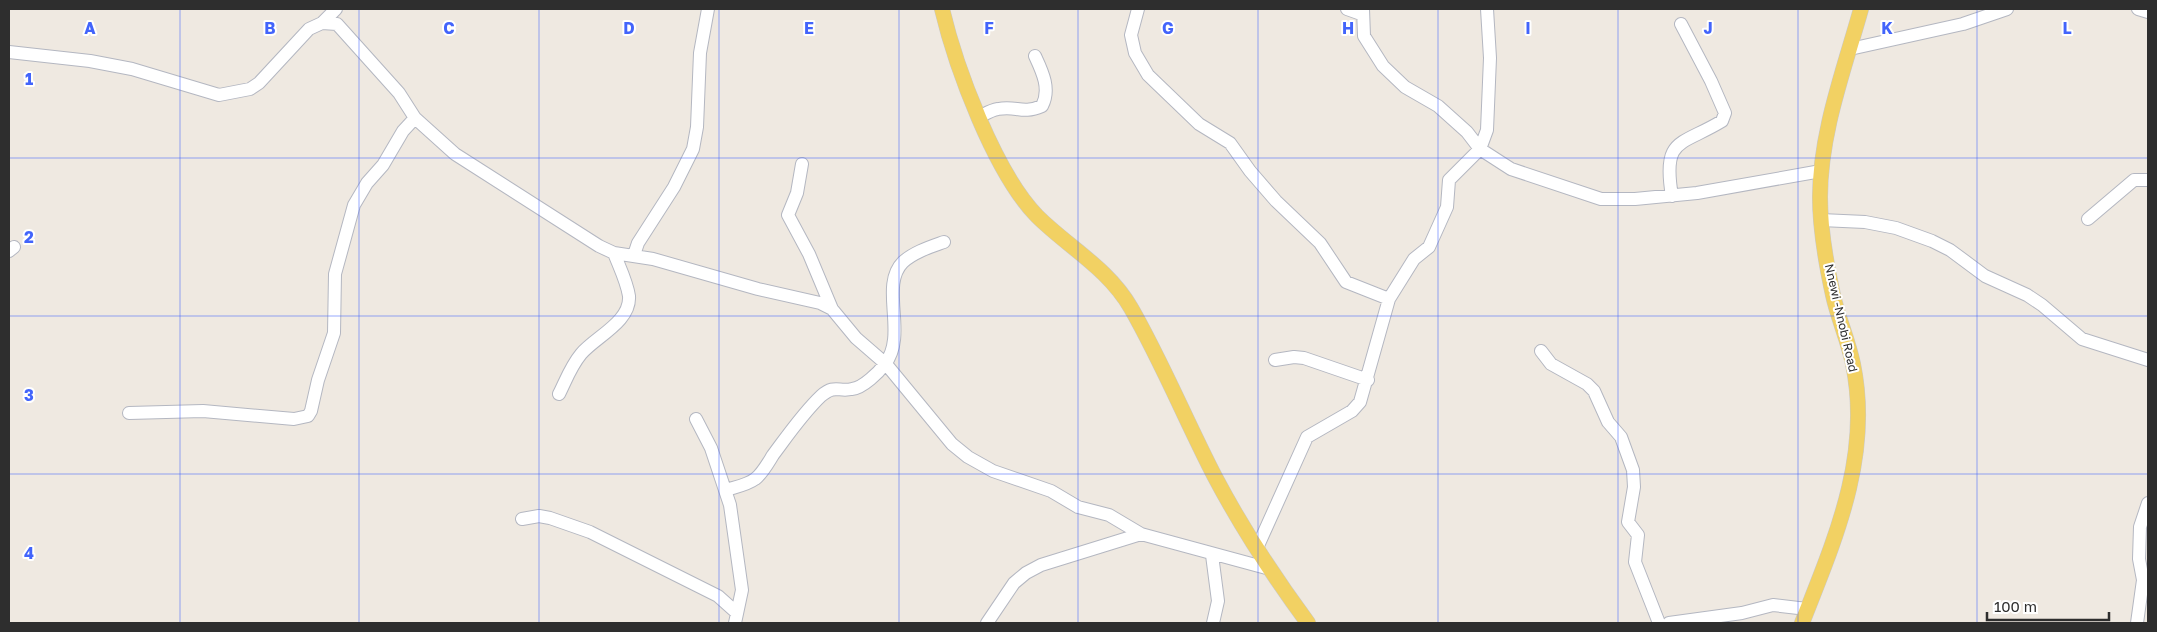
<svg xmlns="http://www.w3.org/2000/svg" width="2157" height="632" viewBox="0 0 2157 632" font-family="'Golos Text',sans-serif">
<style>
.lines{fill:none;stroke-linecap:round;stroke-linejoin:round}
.minor-casing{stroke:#b4b7c1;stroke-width:14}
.major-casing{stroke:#c9c9c9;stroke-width:16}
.minor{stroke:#fff;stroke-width:12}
.major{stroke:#f2d163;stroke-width:15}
.grid{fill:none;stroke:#4264fb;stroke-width:1;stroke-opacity:0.55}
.labels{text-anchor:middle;stroke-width:4;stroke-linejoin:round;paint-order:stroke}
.street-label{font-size:12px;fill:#2e2e2e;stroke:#fff}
.grid-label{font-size:16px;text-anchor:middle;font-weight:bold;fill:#4264fb;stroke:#fff;stroke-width:4;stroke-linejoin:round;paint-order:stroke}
</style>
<rect width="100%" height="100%" fill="#efe9e1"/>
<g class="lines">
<defs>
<path id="minor" d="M1138,9L1131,35L1135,53L1148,75L1199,124L1230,143L1250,171L1276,201L1320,243L1346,282L1389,299
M1347,9L1361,14
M1363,9L1364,36L1383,66L1405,87L1438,106L1467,132L1480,149L1511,169L1601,199H1635L1697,193L1821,171
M2138,9L2148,12
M322,23L336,9
M1850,49L1963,24L2007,9
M9,52L90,61L132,69L219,95L250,89L259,83L309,29L322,23L337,24L399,93L415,118L455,154L599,246L614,253L653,259L758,289L820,303L832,309L856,338L886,364L952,444L968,457L993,471L1051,491L1078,507L1109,515L1141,534L1270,569
M979,117C985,114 991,110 998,109C1017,105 1021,115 1042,106C1051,89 1042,71 1035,56
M802,164L797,193L788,215L809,254L832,309
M1672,196C1662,137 1681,146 1722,121L1725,113L1711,81L1681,24
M2088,219L2134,180H2148
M1821,220L1865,222L1896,228L1932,241L1950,250L1985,276L2027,295L2042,305L2082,339L2148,360
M9,251L14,247
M634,255L638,243L674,187L693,149L697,127L700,53L708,9
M1541,351L1551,364L1587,384L1594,391L1608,422L1621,437L1633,470L1634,487L1628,522L1638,535L1635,562L1659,623
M1275,360L1294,357L1304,358L1368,380
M559,394C566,380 571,366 581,354C595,337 631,322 629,296C627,282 619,266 614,253
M129,413L203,411L294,419L308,416L311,411L318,380L334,333L335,274L354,205L367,183L383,165L403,131L415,118
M696,419L711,448L730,505L742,590L735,623
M726,490C735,487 747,485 755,479C762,474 768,463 773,455C788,435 803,413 821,396C835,384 838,392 852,389C863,388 879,372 885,364C908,334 879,286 903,262C914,252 930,247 944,242
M522,519L539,516L550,518L590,532L718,596L737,613
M1257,548L1307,437L1352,411L1360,402L1389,299L1414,259L1429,247L1447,207L1449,180L1480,149L1487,130L1490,58L1487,9
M1212,555L1218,601L1213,623
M987,623L1014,583L1026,573L1041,565L1141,534
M1669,623L1742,613L1773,605L1807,609
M2137,623L2143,580L2139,559L2140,527L2148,503"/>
<path id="major" d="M942,9C956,68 995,173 1037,216C1068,247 1108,268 1131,308C1162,362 1186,421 1215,477C1242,528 1274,577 1308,623
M1802,623C1835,539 1872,456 1853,364C1848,340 1838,318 1833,295C1826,263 1820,229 1820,197C1820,133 1844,70 1861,9"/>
</defs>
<use href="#minor" class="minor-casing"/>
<use href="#major" class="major-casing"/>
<use href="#minor" class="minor"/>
<use href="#major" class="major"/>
</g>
<path class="grid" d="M180,9V623M359,9V623M539,9V623M719,9V623M899,9V623M1078,9V623M1258,9V623M1438,9V623M1618,9V623M1798,9V623M1977,9V623M9,158H2148M9,316H2148M9,474H2148"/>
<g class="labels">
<g class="street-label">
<text transform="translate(1841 318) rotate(77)" y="4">Nnewi -Nnobi Road</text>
</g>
</g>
<g class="grid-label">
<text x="90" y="34">A</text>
<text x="270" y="34">B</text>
<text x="449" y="34">C</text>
<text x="629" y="34">D</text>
<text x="809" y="34">E</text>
<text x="989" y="34">F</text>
<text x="1168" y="34">G</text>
<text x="1348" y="34">H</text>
<text x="1528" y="34">I</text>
<text x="1708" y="34">J</text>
<text x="1887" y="34">K</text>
<text x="2067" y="34">L</text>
<text x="29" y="85">1</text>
<text x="29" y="243">2</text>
<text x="29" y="401">3</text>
<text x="29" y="559">4</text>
</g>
<rect width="2157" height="632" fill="none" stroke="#2e2e2e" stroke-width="20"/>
<path d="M1987 612v8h122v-8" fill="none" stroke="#2e2e2e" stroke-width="2.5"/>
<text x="1994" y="612" font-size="15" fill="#2e2e2e" stroke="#ffffff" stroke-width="4" paint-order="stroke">100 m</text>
</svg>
